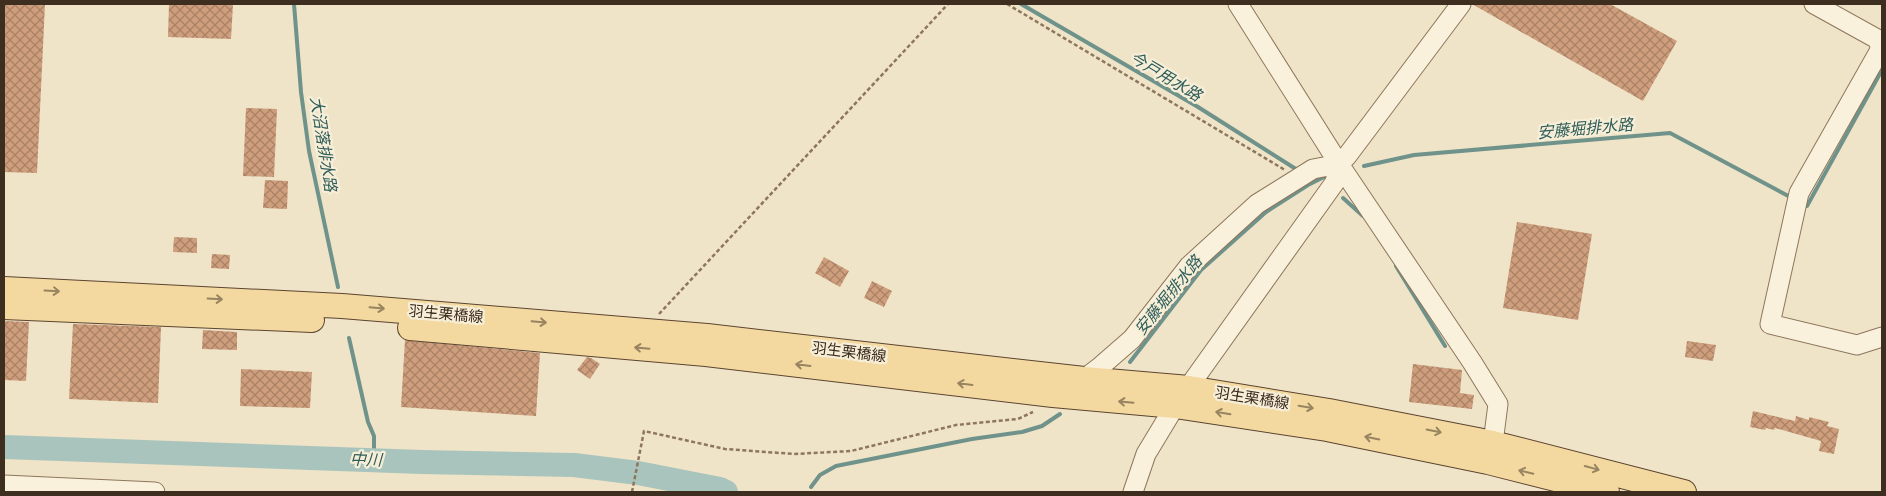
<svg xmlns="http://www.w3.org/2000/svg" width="1886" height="496" viewBox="0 0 1886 496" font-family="'Times New Roman','Noto Sans JP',serif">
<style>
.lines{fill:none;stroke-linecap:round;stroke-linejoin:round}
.stream{stroke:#6f938a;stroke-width:4}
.river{stroke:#a9c4bc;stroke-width:24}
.building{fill:url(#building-cross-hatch)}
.minor-casing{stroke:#8d765c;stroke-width:21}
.major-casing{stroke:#5b4430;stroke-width:26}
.path{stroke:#8d765c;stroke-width:2.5;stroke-dasharray:4 2.5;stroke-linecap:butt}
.minor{stroke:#faf1dc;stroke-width:19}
.major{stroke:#f3d9a0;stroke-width:24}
.oneway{stroke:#988460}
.labels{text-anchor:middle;stroke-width:4.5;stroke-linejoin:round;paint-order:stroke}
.street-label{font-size:15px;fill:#3d2e20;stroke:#f7eed8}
.water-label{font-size:16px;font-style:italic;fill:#2f5d5a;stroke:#f7eed8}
</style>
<defs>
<pattern id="building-cross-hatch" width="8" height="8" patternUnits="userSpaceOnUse" patternTransform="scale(1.25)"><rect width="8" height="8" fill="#cf9f7d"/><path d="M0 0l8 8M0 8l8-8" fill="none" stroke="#a98266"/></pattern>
</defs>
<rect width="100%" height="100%" fill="#f0e4c8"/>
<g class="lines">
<path class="stream" d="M294,4L301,92L309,151L338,287
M1021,4L1198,107L1299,171
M1364,166L1414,155L1670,133L1792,198
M1343,198L1363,216
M1807,206L1882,70
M1396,266L1445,346
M349,338L368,422L374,436V459
M1130,362L1201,270L1266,212L1308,185L1324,177
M811,487L820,475L836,466L972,439L1022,432L1042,426L1060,414"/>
<path class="river" d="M4,447L422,462L574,465L638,473L720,489L726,492"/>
</g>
<path class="building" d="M4,4H45L37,173L4,172Z
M169,4H233L231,39L168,37Z
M1472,4H1610L1677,41L1643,101Z
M246,108L277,109L274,177L243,176Z
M265,180L288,181L287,209L263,208Z
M1517,222L1592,234L1578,320L1503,308Z
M174,237L197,238V253L173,252Z
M212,254L230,255L229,269L211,268Z
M824,257L849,271L840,287L815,273Z
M872,281L892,291L884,307L864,298Z
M4,321L29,322L26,381L4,380Z
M73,324L161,327L158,403L69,399Z
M203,330L237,332V350L202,349Z
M405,340L540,353L536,416L401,407Z
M1687,341L1716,345L1713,361L1685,357Z
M587,357L591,358L600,364L590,379L577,370Z
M1413,364L1462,370L1460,393L1474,395L1472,409L1409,402Z
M241,369L312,372L310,408L240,406Z
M1753,411L1795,421L1796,416L1809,420V417L1829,422L1827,426L1839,429L1834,454L1819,451L1821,441L1775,428L1774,430L1766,428L1765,430L1750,427Z"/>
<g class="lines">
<defs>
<path id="minor" d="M1238,4L1339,164L1472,362L1498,404L1493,443L1490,456
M1814,4L1879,40L1880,50L1799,193L1770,324L1857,345L1882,337
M1084,379L1101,366L1132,339L1189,266L1257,204L1313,169L1339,164L1347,156L1461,4
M4,485L155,492
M1133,492L1146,454L1175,406L1335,182L1339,164"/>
<path id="major" d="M4,289L342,306L707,336L1084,379L1189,388L1329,411L1493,443L1684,492
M4,307L312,320
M410,328L706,354L1053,395L1175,406L1327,429L1488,462L1607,492"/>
</defs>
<use href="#minor" class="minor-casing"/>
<use href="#major" class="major-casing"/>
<path class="path" d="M1007,4L1285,170
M659,314L948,4
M632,492L644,431L725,449L794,454L851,451L956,425L1018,419L1033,412"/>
<use href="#minor" class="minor"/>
<use href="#major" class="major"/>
</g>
<defs><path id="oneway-shaft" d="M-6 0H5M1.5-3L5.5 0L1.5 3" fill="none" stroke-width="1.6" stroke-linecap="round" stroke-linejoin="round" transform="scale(1.25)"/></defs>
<g class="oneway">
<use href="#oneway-shaft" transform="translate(52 291) rotate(3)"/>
<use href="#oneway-shaft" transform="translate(215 299) rotate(3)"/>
<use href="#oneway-shaft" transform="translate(377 308) rotate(5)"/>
<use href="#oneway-shaft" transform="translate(539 322) rotate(5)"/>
<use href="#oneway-shaft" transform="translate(642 348) rotate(-175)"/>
<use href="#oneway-shaft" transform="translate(803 365) rotate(-173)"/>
<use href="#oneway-shaft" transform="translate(965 384) rotate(-173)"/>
<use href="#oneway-shaft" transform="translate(1126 402) rotate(-175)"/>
<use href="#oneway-shaft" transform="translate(1306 407) rotate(9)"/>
<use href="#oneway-shaft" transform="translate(1223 413) rotate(-171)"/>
<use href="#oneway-shaft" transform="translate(1434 431) rotate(11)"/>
<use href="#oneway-shaft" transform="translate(1372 438) rotate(-169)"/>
<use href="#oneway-shaft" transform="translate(1592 468) rotate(15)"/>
<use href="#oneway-shaft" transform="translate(1526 472) rotate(-166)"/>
</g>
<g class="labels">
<g class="street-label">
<text transform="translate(446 314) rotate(5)" y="5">羽生栗橋線</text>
<text transform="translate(849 352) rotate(7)" y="5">羽生栗橋線</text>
<text transform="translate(1252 398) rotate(9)" y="5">羽生栗橋線</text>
</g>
<g class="water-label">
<text transform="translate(1166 76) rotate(31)" y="6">今戸用水路</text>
<text transform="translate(1585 128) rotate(-5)" y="6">安藤堀排水路</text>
<text transform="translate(324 144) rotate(81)" y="6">大沼落排水路</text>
<text transform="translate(1168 295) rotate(-51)" y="6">安藤堀排水路</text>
<text transform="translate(366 459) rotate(2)" y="6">中川</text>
</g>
</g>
<rect width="1886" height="496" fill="none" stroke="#3d2e20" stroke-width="10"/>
</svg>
